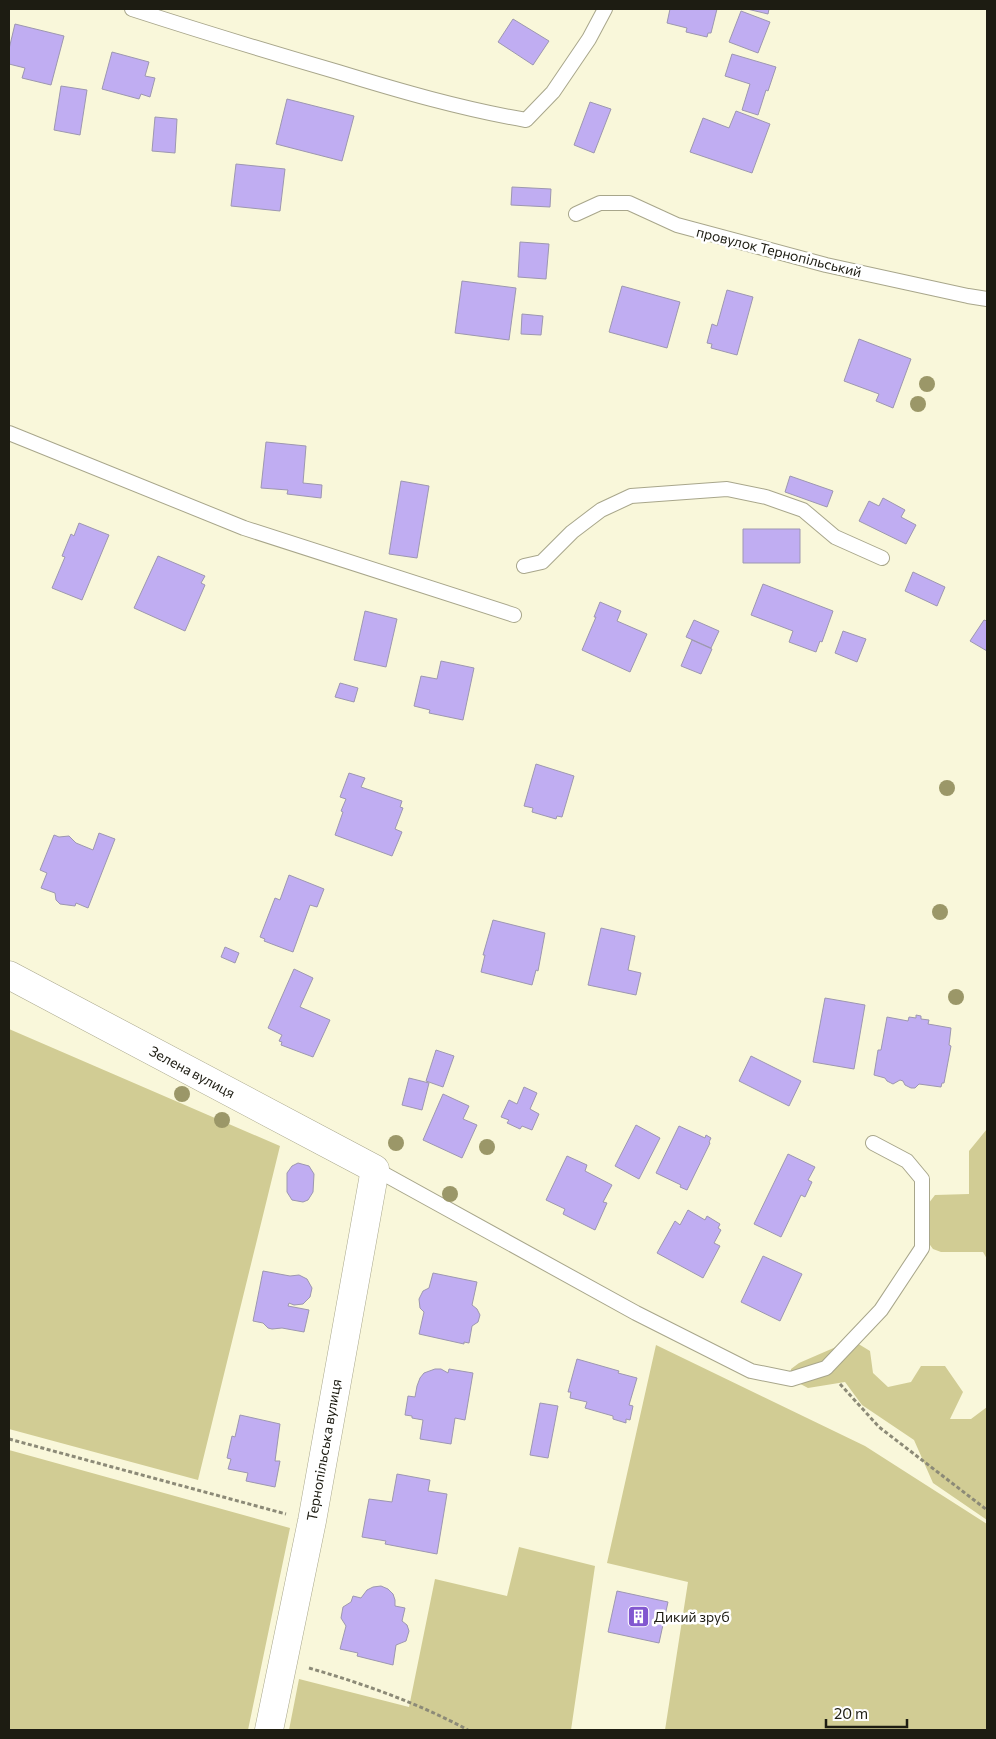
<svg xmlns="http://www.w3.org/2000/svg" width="996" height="1739" viewBox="0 0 996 1739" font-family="Commissioner,sans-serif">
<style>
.green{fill:#d1cc94}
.building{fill:#c0adf2;stroke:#9d97b0}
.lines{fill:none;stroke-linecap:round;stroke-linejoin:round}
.lane-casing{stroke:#a8a68b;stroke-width:16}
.street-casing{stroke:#a8a68b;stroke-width:29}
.path{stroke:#8c8a77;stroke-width:3;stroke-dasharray:4 2.5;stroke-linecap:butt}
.lane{stroke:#fff;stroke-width:14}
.street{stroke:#fff;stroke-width:28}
.tree{fill:#9b9768}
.labels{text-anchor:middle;stroke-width:5;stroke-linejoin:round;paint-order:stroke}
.street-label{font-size:14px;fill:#1d1c12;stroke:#fff}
.poi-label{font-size:14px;fill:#1d1c12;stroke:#fff;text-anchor:start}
</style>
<rect width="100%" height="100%" fill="#f9f7da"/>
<path class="green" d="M9,1029L280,1146L198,1480L9,1429Z
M987,1129V1259L983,1252H941L933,1249L916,1226L918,1217L935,1195L969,1194V1151Z
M852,1340L870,1351L873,1373L888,1387L911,1382L921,1366H945L963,1392L950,1419H971L987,1407V1520L933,1483L914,1440L862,1405L845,1382L808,1388L791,1379V1369L799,1363Z
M656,1345L865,1446L987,1524V1730H665L688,1582L607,1563Z
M9,1450L290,1528L248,1730H9Z
M519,1547L595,1566L571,1730H289L299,1679L409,1707L435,1579L507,1596Z"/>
<path class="building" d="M670,9H717L711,33H708L707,37L686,32L687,28L667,23Z
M747,9H769L768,14Z
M741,11L770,22L758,53L729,42Z
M513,19L549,41L533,65L498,42Z
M15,24L64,36L51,85L22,78L25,68L9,64V49Z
M112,52L149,62L145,76L155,78L150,97L141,94L139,99L102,89Z
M732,54L776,67L768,91L766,90L758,115L742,110L750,84L725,76Z
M61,86L87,90L80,135L54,130Z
M287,99L354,116L342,161L276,144Z
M590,102L611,109L594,153L574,145Z
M736,111L770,124L752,173L690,152L703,118L729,128Z
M155,117L177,119L175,153L152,151Z
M236,164L285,169L280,211L231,206Z
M512,187L551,189L550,207L511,205Z
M520,242L549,244L546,279L518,277Z
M462,281L516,288L509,340L455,333Z
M622,286L680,302L667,348L609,332Z
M727,290L753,297L737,355L711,348L712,344L707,343L712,324L717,326Z
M522,314L543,316L541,335L521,334Z
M859,339L911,359L893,408L876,401L879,394L844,381Z
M266,442L306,446L303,483L322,485L321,498L287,494L288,490L261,488Z
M790,476L833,491L827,507L785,492Z
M401,481L429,486L417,558L389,554Z
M883,498L905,510L901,517L916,525L906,544L859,521L869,501L879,506Z
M79,523L109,535L82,600L52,588L65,557L62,556L71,534L74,536Z
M743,529H800V563H743Z
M158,556L205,576L201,583L205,585L185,631L134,608Z
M913,572L945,587L937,606L905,591Z
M763,584L833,611L822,642L820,641L816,652L789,642L793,631L751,615Z
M600,602L621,611L617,621L647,634L630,672L582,650L596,617H594Z
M365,611L397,619L386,667L354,660Z
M694,620L719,631L711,648L686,637Z
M984,620L987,621V651L970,641Z
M843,631L866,639L857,662L835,653Z
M692,640L712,649L701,674L681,666Z
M441,661L474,668L463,720L429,713L430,710L414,706L421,676L437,679Z
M340,683L358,688L354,702L335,697Z
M536,764L574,776L562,817L557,816L556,819L532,812L533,808L524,806Z
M349,773L365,778L361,787L402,801L400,807L403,808L395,829L402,832L392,856L335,835L343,812L341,811L346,799L340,797Z
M99,833L115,839L88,908L76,903L75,906L60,904L56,900L55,893L41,888L47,873L40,870L54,835L59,837L69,836L76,843L93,850Z
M289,875L324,889L317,907L310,905L293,952L264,941L265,939L260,937L275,898L280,900Z
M493,920L545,933L538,971L536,970L532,985L481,972L485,955H483Z
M601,928L635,936L628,970L641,973L636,995L588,985Z
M225,947L239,953L235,963L221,957Z
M294,969L313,978L300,1007L330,1020L313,1057L281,1045L282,1042L279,1041L282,1035L268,1028Z
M825,998L865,1005L854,1069L813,1062Z
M916,1015L921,1016V1019L929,1020L928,1024L951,1028L949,1045L951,1046L944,1083H942L941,1087L919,1084L915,1088H911L905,1085L903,1081L900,1080L893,1084L887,1081L885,1078L874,1075L878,1050H881L887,1017L908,1021L909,1017L916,1018Z
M436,1050L454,1056L443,1087L426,1081Z
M751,1056L801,1081L789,1106L739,1081Z
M409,1078L429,1083L422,1110L402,1105Z
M524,1087L537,1093L530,1109L539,1114L532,1130L522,1126L520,1129L507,1123L509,1120L501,1117L509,1100L517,1104Z
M443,1094L469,1106L463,1119L477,1125L462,1158L423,1140Z
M636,1125L660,1138L639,1179L615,1166Z
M679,1126L705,1138L706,1135L711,1138L709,1142L710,1143L687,1190L680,1187L681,1185L656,1173Z
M788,1154L815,1167L808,1180L812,1182L805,1197L801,1195L781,1237L754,1224Z
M567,1156L587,1165L585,1171L612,1185L603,1202L607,1203L595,1230L563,1214L565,1209L546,1200Z
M298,1163L309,1166L314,1174L313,1192L308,1200L303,1202L292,1200L287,1192V1173L292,1166Z
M688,1210L705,1220L707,1216L720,1224L718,1228L721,1230L714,1243L720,1246L703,1278L657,1253L675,1221L680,1225Z
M763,1256L802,1274L780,1321L741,1302Z
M263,1271L290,1276L299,1275L307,1279L312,1288L310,1297L303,1304L294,1305L289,1303L288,1306L309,1310L304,1332L282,1328L272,1329L268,1328L263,1323L253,1321Z
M433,1273L477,1282L472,1305L477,1309L480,1315L478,1322L472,1326L469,1343L464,1342V1344L419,1334L424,1312L420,1308L419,1299L423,1291L429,1288Z
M577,1359L619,1371L618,1373L637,1378L629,1405L633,1406L630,1420L626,1419V1423L613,1419V1416L585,1408L587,1402L570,1398L571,1392H568Z
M435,1369H441L448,1373L449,1369L473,1373L465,1420L455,1418L451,1444L420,1439L423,1420L412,1418V1416L405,1415L408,1396L415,1397L417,1386L420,1378L424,1373Z
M540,1403L558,1406L548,1458L530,1455Z
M240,1415L280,1424L275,1461H280L275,1487L246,1481L248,1473L228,1469L231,1459L227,1458L232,1436L235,1437Z
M397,1474L430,1480L428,1491L447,1494L437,1554L385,1544L386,1541L362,1537L369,1499L392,1502Z
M381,1586L388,1589L393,1594L395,1600V1606L405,1608L402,1621L407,1625L409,1631L406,1641L396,1645L393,1665L357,1656L358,1653L340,1649L346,1626L341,1618L343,1607L351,1602L353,1596L361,1598L367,1590L373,1587Z
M617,1591L668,1602L659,1643L608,1632Z"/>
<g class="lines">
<defs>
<path id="lane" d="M132,9C200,31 269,52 338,72C400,91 462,109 526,120L553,92L589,39L605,9
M576,214L600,203H629L677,225L826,265L968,296L987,299
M9,433L244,528L514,615
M524,566L542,562L572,532L601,510L631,496L727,489L766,497L803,510L835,537L882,558
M375,1169L636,1313L751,1371L791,1379L826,1368L881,1310L922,1248V1179L907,1161L873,1143"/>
<path id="street" d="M9,975L375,1169L312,1521L269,1730"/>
</defs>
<use href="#lane" class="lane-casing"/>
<use href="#street" class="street-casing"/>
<path class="path" d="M840,1384L879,1427L987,1510
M9,1439L286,1514
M309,1668C364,1684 418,1703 468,1730"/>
<use href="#lane" class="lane"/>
<use href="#street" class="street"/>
</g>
<g class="tree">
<circle cx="927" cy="384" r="8"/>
<circle cx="918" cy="404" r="8"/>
<circle cx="947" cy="788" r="8"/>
<circle cx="940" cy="912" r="8"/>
<circle cx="956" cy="997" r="8"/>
<circle cx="182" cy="1094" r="8"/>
<circle cx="222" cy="1120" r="8"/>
<circle cx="396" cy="1143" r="8"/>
<circle cx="487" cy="1147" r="8"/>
<circle cx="450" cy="1194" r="8"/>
</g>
<defs>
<symbol id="building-square" viewBox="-11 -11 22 22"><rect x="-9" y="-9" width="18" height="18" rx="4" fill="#8257d0" stroke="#fff"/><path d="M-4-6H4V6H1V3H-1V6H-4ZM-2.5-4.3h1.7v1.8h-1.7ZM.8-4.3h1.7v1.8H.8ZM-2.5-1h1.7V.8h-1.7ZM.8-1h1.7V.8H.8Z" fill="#fff"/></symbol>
</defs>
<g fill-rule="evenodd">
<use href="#building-square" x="626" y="1604" width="25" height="25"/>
</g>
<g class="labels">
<g class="street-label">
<text transform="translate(779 252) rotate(14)" y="5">провулок Тернопільський</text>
<text transform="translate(192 1072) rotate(28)" y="5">Зелена вулиця</text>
<text transform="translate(324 1450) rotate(-80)" y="5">Тернопільська вулиця</text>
</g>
<g class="poi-label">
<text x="654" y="1622">Дикий зруб</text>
</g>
</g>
<rect width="996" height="1739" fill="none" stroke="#1d1c12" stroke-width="20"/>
<path d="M826 1719v8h81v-8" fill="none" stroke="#1d1c12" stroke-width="2.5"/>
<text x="834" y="1719" font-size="15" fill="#1d1c12" stroke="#ffffff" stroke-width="4" paint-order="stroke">20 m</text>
</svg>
